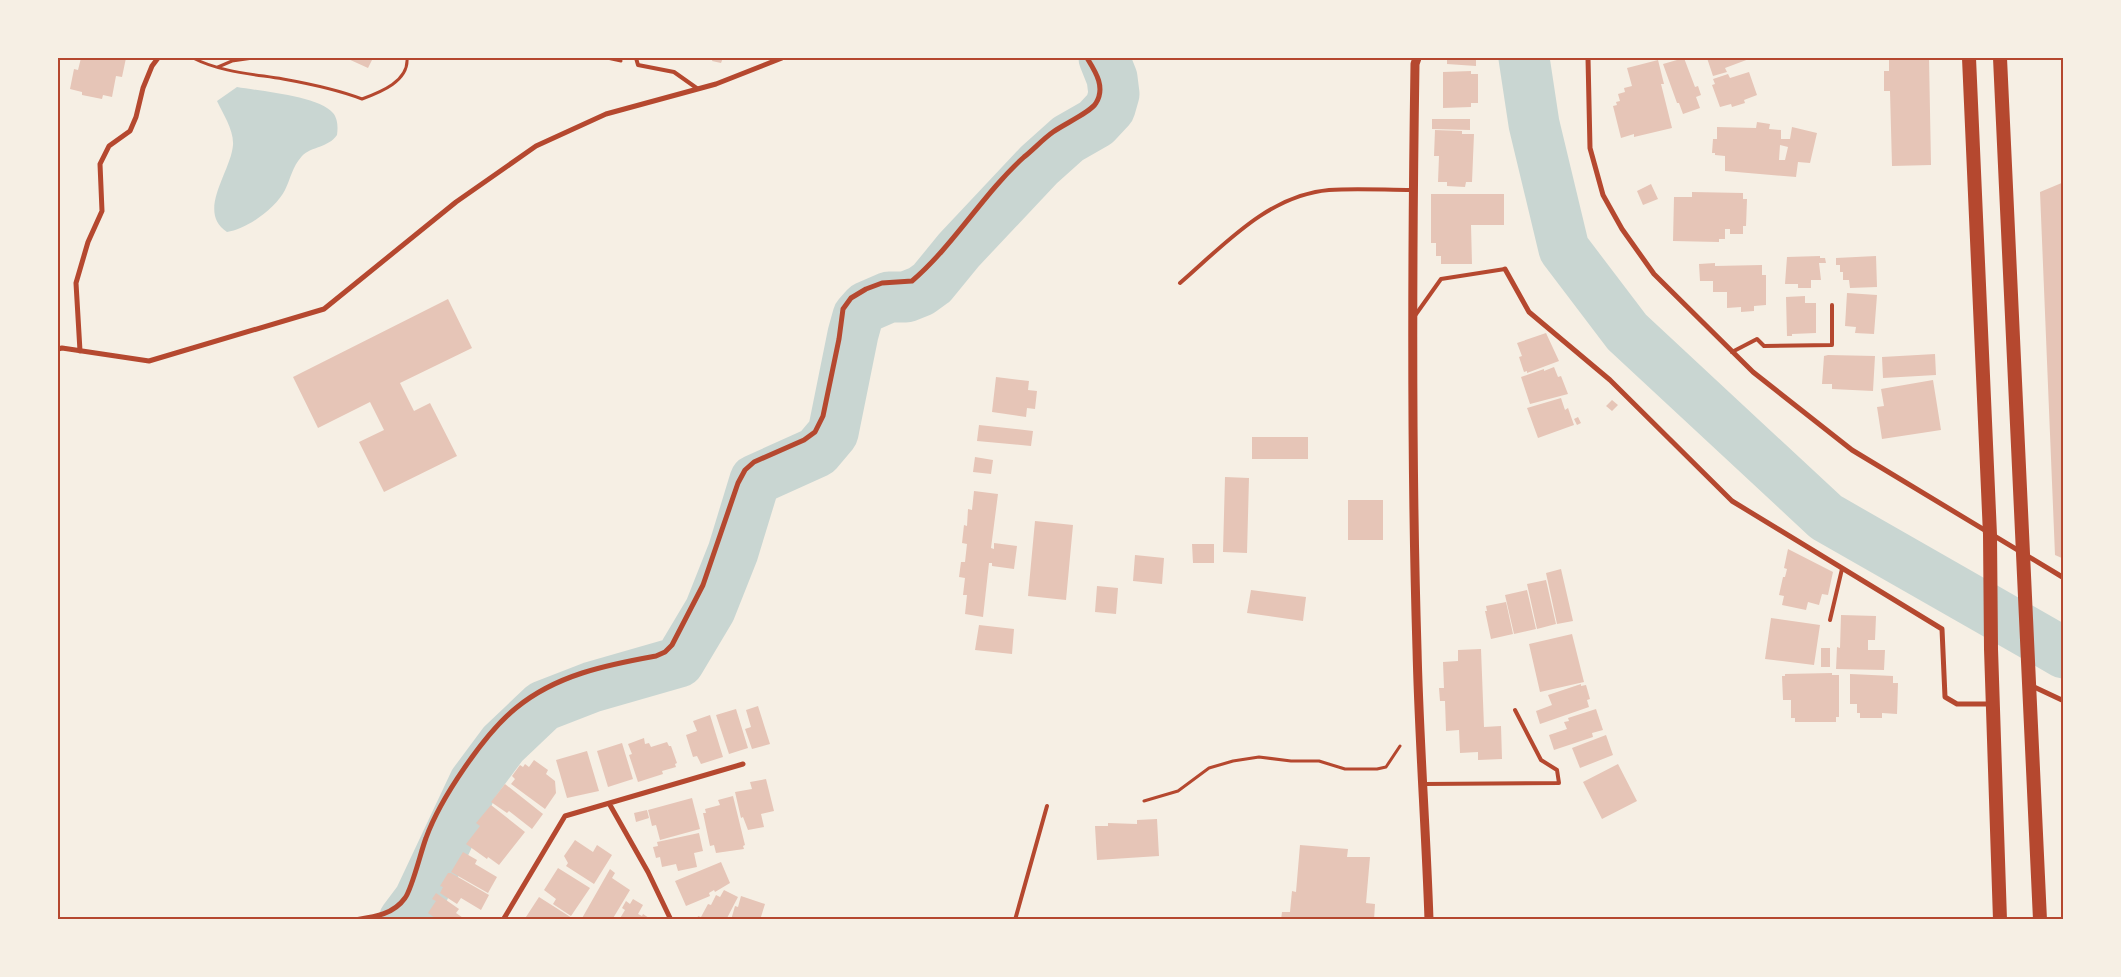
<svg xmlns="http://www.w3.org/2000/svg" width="2121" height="977" viewBox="0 0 2121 977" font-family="Quicksand,sans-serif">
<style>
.water{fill:#c9d6d2}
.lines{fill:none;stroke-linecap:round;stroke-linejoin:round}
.river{stroke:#c9d6d2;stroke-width:51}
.building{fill:#e6c5b7;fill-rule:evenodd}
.path{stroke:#b5482f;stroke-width:3}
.service{stroke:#b5482f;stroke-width:4}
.minor{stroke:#b5482f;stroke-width:5}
.tertiary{stroke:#b5482f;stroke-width:9}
.trunk{stroke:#b5482f;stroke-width:14}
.neatline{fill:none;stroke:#b5482f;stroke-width:2}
</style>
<rect width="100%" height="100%" fill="#f6efe4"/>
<path class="water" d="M237,87C259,91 319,96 333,113C338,119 338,128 337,135C328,148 312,146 302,156C292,167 291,178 285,190C276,208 246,230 227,232C196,212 231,172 233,145C234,130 223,114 217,101Z"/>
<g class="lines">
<path class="river" d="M1524,58L1534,124L1564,249L1627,332L1826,517L2064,653
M404,920L419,900L474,783L503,744L543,706L592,687L679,662L710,610L733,552L755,480L817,452L833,433L853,334L858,316L866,307L889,297H906L921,291L932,283L959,250L1039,165L1068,139L1096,123L1110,108L1114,94L1112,78L1104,58"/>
</g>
<path class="building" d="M81,58H126L122,77L116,76L112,97L103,95L102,99L82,95V92L70,89L74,69L78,70Z
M346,58H367L372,60L368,68Z
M713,58H723L721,63L712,61Z
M1447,58H1476V66L1447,64Z
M1684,58L1695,87L1698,86L1701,95L1696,97L1700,108L1683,114L1679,103H1677L1663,64Z
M1707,58H1748L1749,59L1725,68L1727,72L1713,76Z
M1889,58H1929L1931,165L1892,166L1890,91H1884V71H1889Z
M1658,60L1664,84H1661L1672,128L1634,137V134L1621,138L1613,106L1617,105L1616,102L1620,101L1618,94L1625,92L1624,88L1632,86L1627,68Z
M1471,71V74H1478V103H1471V107L1443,108V72Z
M1749,72L1757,95L1744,100L1745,103L1732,107L1731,104L1720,107L1712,85L1715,84L1713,79L1728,74L1730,78Z
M1432,119H1470V130L1432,129Z
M1757,122L1770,124L1769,129L1781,130V139H1790L1792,127L1817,133L1810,163L1798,162L1796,177L1725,171V156L1715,155V153H1712L1713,139H1717V127L1756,128ZM1780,145L1788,147L1785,160H1779Z
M1435,130L1462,131V134H1474L1472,182H1466L1465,187L1447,186V182H1438L1439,156H1434Z
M2064,182V559L2055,555L2040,192Z
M1651,184L1658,199L1643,205L1637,191Z
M1692,192L1743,193V199H1747L1746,226H1743V234H1730V229H1725V239H1719V242L1673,241L1674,197H1692Z
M1431,194H1504V225H1471L1472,264H1441V256H1436V243H1431Z
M1820,256V258H1825L1826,263H1819L1821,280H1811V288H1798V284H1785L1787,257Z
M1876,256L1877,287L1850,288L1849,280H1843V272H1840V265H1836V258Z
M1715,263V266L1762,265V275H1766V305L1754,306V311L1741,312V307L1727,308V292H1713V281H1700L1699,264Z
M1847,293L1877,295L1874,334L1855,333L1856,327L1845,326Z
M1805,296V303H1816V333L1792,334V336H1787L1786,297Z
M448,299L472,348L400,383L414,411L430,403L457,456L384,492L359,442L384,430L370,402L318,428L293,377Z
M1546,333L1559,361L1527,373V371L1524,372L1519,357L1522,356L1517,343Z
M1935,354L1936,375L1883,378L1882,357Z
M1828,355L1875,356L1873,391L1832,389V384H1822L1824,356Z
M1554,367L1558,377L1561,376L1568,394L1530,404L1521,377L1544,369V371Z
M996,377L1029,381L1028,390L1037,391L1035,409L1027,408L1026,417L992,412Z
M1933,380L1941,430L1882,439L1877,407L1884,406L1881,389Z
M1561,398L1565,410L1568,408L1574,425L1538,438L1527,408Z
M1612,400L1618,405L1612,411L1606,406Z
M1578,417L1581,423L1577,425L1574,419Z
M979,425L1033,431L1031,446L977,441Z
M1252,437H1308V459H1252Z
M975,457L993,460L991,474L973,472Z
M1225,477L1249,478L1247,553L1223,552Z
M974,491L998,494L991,548L994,549V543L1017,546L1014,569L992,566V563H989L983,617L965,614L967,595H963L965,578L959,577L961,562H965L967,544L962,543L964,525L967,526L968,509L972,510Z
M1348,500H1383V540H1348Z
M1035,521L1073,525L1066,600L1028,596Z
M1192,544H1214V563H1193Z
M1788,549L1833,572L1828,595L1822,594L1819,605L1808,602L1806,610L1782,605L1784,596L1779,595L1783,577H1785L1787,569L1784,568Z
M1135,555L1164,558L1162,584L1133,581Z
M1561,569L1573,621L1557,624L1546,573Z
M1546,580L1556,624L1537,629L1527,584Z
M1097,586L1118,588L1116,614L1095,612Z
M1251,590L1306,597L1303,621L1247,613Z
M1527,590L1536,629L1514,634L1505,595Z
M1506,602L1513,634L1491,639L1485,611H1487L1486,606Z
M1841,615L1876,616L1875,640H1868V650H1885L1884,670L1836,669L1837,647L1840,648Z
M1771,618L1820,625L1814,665L1765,659Z
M979,625L1014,629L1012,654L975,650Z
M1572,634L1584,682L1540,692L1529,644Z
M1821,648H1830V667H1821Z
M1481,649L1484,727L1501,726L1502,759L1478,760V752L1460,753L1459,730L1446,731L1445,701H1440L1439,688H1444L1443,662L1458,661V650Z
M1832,673V675H1839V717H1836V722H1795V718H1791V700H1783L1782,676H1785V674Z
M1850,674L1893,676V683H1898L1897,714L1882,713V718H1860V713H1857V704H1850Z
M1581,684V686L1586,685L1590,699L1587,700L1589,707L1540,724L1536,711L1552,705L1548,695Z
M758,706L770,744L752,749L745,729L751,727L746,710Z
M736,709L748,748L729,754L716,715Z
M1596,709L1603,730L1592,733L1593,737L1554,750L1549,735L1567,729L1564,722L1569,721L1568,718Z
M710,715L723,757L701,764L697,756L693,757L686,735L697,731L693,721Z
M1606,735L1613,755L1580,768L1572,748Z
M644,738L645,744L649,743L651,747L667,742L669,746H671L677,763L675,764L676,767L662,771L663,774L638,782L629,755L632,754L628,744Z
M622,743L633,779L608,787L597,751Z
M587,751L599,791L567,798L556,760Z
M534,760L548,770L546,774L555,781L556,793L545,809L511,784L515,779L512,776L520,765L523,767L525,764L529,767Z
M1618,764L1637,801L1602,819L1583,782Z
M766,779L774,811L761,814L764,827L748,830L743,817L741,818L735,792L752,789L750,782Z
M505,784L543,814L532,829L509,811L507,813L491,802Z
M733,796L745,845L743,846L744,849L716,853L714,845L710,846L703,813H706L705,809L720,805L718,800Z
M692,798L700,829L660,840L656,825L652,826L648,810Z
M491,805L525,832L499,865L488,857L487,859L466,844L480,826L476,823Z
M647,810L649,818L636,822L634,813Z
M1157,819L1159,856L1097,860L1095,826H1108V823L1137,824V820Z
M699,833L703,851L694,853L697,867L678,871L676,864L662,867L660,857L656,858L653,847L658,846L657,842Z
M575,840L593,852L597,845L612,855L594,884L566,866L568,863L564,856Z
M1300,845L1348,849L1347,857H1370L1366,903L1375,904L1374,920H1281L1282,912H1290L1292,891L1296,892Z
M463,852L477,860L475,864L497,877L488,893L451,872Z
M721,862L730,883L715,892L714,890L709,893L710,896L686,906L675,881Z
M558,868L590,888L571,916L553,904L556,899L544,890Z
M610,869L615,873L612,878L630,890L612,920H581Z
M448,873H451L489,895L481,910L461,898L457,904L440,893L443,887L440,886Z
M724,890L738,897L726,920H697L698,916L701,917L708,904L711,905L716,895L720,897Z
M436,893L459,909L456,913L466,920H438L428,913L436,901L432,899Z
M741,896L765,904L760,920H731L735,906L738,907Z
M539,897L572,918L571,920H524Z
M633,899L643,905L638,914L642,916L643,914L652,920H619L625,910L622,908L626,901L630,904Z"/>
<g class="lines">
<path class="path" d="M193,58C220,72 253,74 283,79C311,84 336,89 362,99C381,92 409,81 407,58
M607,58L621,61
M218,67L232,61L253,58
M1144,801L1178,791L1209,768L1233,761L1259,757L1291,761H1319L1345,769H1377L1386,767L1400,746"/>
<path class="service" d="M636,58L638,65L674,72L698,89
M1180,283C1223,246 1268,195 1329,190C1356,188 1385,190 1412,190
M1414,317L1441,279L1505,269
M1732,352L1757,339L1764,346L1832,345V305
M1830,620L1842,569
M1424,784L1559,783L1557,770L1541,760L1515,710
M1015,920L1047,806"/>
<path class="minor" d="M1588,58L1590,148L1603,195L1622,229L1654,274L1753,372L1852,450L2064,578
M1505,269L1529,312L1610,380L1732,501L1942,629L1945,697L1957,704H1992
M58,349L62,348L149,361L324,309L456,202L536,146L606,114L716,84L782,58
M80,351L76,283L88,242L102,211L100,164L109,146L130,131L136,117L143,88L152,66L158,58
M2030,685L2064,701
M610,805L648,872L671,920
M354,920C373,917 393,915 405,898C412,889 421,851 426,838C440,799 484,734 516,708C556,675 606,665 656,656L665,652L672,645L703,585L738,483L745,470L754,462L804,440L815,432L823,416L839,339L843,309L851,298L866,289L882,283L912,281C954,245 983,194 1024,157C1034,149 1043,139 1053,132C1064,124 1091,112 1096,103C1106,87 1095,71 1087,58
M503,920L565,816L743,764"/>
<path class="tertiary" d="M1417,58L1415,64C1412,259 1411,454 1417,649C1419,739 1426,829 1429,920"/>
<path class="trunk" d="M1969,58L1990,535L1991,649L2000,920
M2000,58L2040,920"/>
</g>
<rect width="2121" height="977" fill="none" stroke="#f6efe4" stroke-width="118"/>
<rect x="59" y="59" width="2003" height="859" class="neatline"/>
</svg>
